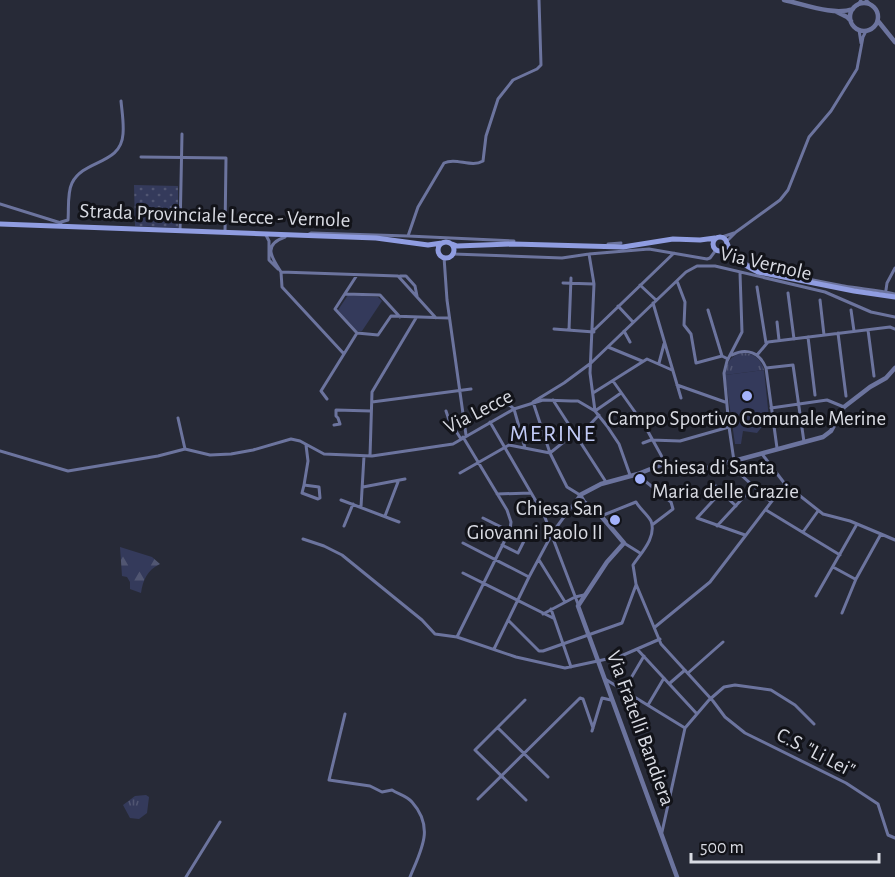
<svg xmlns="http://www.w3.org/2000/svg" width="895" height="877" viewBox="0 0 895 877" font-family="'Alegreya Sans',sans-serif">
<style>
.grass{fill:url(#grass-tufts)}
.forest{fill:url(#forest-firs)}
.park{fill:#343a5b}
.garden{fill:url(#garden-dots)}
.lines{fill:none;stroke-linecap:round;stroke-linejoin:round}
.minor{stroke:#6c749e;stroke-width:3}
.tertiary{stroke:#6c749e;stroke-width:4.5}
.secondary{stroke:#909de1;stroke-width:5}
.poi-dot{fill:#a3b2fc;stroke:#121319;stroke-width:2}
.labels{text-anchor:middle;stroke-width:6;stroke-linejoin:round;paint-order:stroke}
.street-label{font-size:21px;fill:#d9dbe3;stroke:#121319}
.poi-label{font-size:21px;fill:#d9dbe3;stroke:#121319}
.quarter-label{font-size:24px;letter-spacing:1.5px;fill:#c2cbf6;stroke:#121319}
</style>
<defs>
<pattern id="grass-tufts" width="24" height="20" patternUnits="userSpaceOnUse" patternTransform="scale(1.5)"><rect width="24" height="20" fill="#343a5b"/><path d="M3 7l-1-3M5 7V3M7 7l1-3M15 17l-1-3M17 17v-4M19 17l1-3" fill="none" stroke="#515672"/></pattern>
<pattern id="forest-firs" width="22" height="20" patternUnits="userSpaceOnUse" patternTransform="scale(1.5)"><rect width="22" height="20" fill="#343a5b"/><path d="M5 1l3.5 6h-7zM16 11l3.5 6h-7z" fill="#515672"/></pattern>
<pattern id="garden-dots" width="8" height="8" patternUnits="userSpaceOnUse" patternTransform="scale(1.5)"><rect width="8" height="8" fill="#343a5b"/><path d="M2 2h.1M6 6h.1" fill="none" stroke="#515672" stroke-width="1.8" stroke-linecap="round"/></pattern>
</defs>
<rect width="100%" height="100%" fill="#272a37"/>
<path class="grass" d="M742,353C754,353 761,359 764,370L725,375C726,363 730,356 742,353Z
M146,795L149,797L147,813L139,819L130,818L123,805L135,796Z"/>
<path class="forest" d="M120,547L152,557L160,564C147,570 143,580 141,593L130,589V582L127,577L122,576Z"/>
<path class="park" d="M348,295L378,297L382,301L362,331H357L338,310Z
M764,370L769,418L757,433L743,431L741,444H735L725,375Z"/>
<path class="garden" d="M134,185L178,186V228L135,226Z"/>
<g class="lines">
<path class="minor" d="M866,0L871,5
M858,5L861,0
M859,30L861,43
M141,157L226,158L225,232
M0,204L61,223
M61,222L68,220C69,209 67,193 72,183C84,159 121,165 123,134C124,123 122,112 121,101
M180,231L182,134
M309,234L311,233L408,236L418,207L444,163C456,157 471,168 483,161L486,136L498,99L513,80L537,69L541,65L539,0
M266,235L269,241V260L278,269
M408,236L514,241
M722,237L734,233
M726,242L736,232L780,200L788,190L809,137L831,111L857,69L863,37L866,31
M608,244L621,243
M453,254L562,258L589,254
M444,257L447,300L466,435
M747,264C779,274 812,280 844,286C861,289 878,290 895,294
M281,272L398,276L436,318
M281,272L282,287L344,354
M281,272C272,258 262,245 285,237
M740,273L742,332L727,361L724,373L729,427L734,461L740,474L771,502
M357,275L335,309L357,333L378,335L391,316L449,318
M400,276H406L415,286L417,296
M677,281L685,302L684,325L691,334L696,363L722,356
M563,283L594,284
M640,285L656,300
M757,287L766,343
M886,290L887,283L895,268
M788,293L794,339
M345,294L380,295L400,317
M820,300L824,335
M653,303L681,398
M618,306L633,322
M708,310L722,356L728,359
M851,310L854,331
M777,322L779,340
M554,329L594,332
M569,330L571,278
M594,330L674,253
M868,330L874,376
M624,331L630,342
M838,333L846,396
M808,337L815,395
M608,347L642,361
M732,355C747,347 760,353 766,368L777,448
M757,355L768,342L890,327L895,329
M659,363L664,344
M766,368L793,365L804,442
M613,381L635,412
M677,385L725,402
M593,393L647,359L672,370
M621,393L595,411L590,373L594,284L589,254L649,249L707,259L710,258L716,250
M499,396L514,409L525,448
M327,399L321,391L357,333
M553,400L606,482
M372,402L471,389
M771,408L827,400L844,407
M446,411L449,420L461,439
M178,418L185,449
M490,422L544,515L578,604
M774,424L801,420
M334,425L340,424L338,418L336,416V410L371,411
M646,428L661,455L665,464
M578,437L599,415
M643,443L651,440L680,441L729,427
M0,451L68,471L158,456L185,449L210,455L231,454L253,450L291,439L300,441L324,454L372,456L453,444L514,409L543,400L571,401H578L595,411L607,426L619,444L630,475
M370,456L372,392L416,318
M460,473L509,445L550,453L575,433
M645,481L671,502L673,509L652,525
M785,484L823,514L850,521L881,534L856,579L842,613
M304,485L302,493L318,499L320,498L319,487L304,485L308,461L306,445
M716,486L721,492L697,518L745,535
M363,487L405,479
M721,492L736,506
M497,494L531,493
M341,500L399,522
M361,507L364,456
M766,510L840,555
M385,516L398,482
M601,516L636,502C640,509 647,514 651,521C657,537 641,553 633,565L636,584L661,644L713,701L725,717L745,733L846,783L878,804L887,832L888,835L895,838
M483,518L525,539L518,553L502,545
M344,526L353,504
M717,526L754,486
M803,532L818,511
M881,534L895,540
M303,539L324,546L342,555L422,620L435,634L457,637L516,657L565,668L621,656L660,639
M463,543L529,577
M624,543L640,553
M539,560L565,602
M833,567L855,579
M463,573L553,618
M816,596L857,524
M551,609L571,667
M543,614L575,597L584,595
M508,620L539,651H543L622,623L636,585
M655,627L710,582L785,484L762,454
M457,637L510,530L511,522L507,510L463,437
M494,649L529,577L553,532L580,495L567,487L550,453L533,402L564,383L591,363L686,272L697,266H715L825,292L871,312L895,317
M637,649L697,714
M688,673L723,642
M605,679L685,728
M670,683L685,670
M624,690L644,656
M525,700L475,750L526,800
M648,705L664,678
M345,714L329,780L370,786L382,792L392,790C398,794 407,796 412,802C435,828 421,850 410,877
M498,728L548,777
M592,731L602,698L611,700
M478,799L580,698L583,699L593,728
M662,832L685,728L709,700L724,687L735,685L771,690L795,705L814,724
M186,877L220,822"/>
<path class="tertiary" d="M784,0C804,4 833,16 853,9
M850 17a14 14 0 1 1 28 0a14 14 0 1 1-28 0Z
M835,11L847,17L851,21
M878,21L895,42
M677,877L578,606L607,562L624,543L601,516L584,502L580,495L601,484L638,474L663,464L693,469H704L823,437L831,431L844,407L870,387L886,378L895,368"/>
<path class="secondary" d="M0,224L376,238L428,245L442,243
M713 244a7 7 0 1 1 14 0a7 7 0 1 1-14 0Z
M438 250a8 8 0 1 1 16 0a8 8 0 1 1-16 0Z
M727,243C732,258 744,265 758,272L854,291L895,297
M452,244L457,246L513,244L623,247L673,239L700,240L715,238"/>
</g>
<g class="poi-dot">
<circle cx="747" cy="396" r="6"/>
<circle cx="640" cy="479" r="6"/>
<circle cx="615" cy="520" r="6"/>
</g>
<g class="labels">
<g class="street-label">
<text transform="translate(215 215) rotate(2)" y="7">Strada Provinciale Lecce - Vernole</text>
<text transform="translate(766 263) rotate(13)" y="7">Via Vernole</text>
<text transform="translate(478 411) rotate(-27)" y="7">Via Lecce</text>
<text transform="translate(641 728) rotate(70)" y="7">Via Fratelli Bandiera</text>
<text transform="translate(816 752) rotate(27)" y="7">C.S. "Li Lei"</text>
</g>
<g class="poi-label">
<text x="747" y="425">Campo Sportivo Comunale Merine</text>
<text x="652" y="474" text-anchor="start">Chiesa di Santa<tspan x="652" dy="24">Maria delle Grazie</tspan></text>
<text x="603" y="515" text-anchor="end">Chiesa San<tspan x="603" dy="24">Giovanni Paolo II</tspan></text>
</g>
<g class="quarter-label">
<text x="553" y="441">MERINE</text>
</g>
</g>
<path d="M691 853v9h188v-9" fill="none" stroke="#d9dbe3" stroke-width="3"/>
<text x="700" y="853" font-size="18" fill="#d9dbe3" stroke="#121319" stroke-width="4.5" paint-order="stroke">500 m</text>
</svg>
